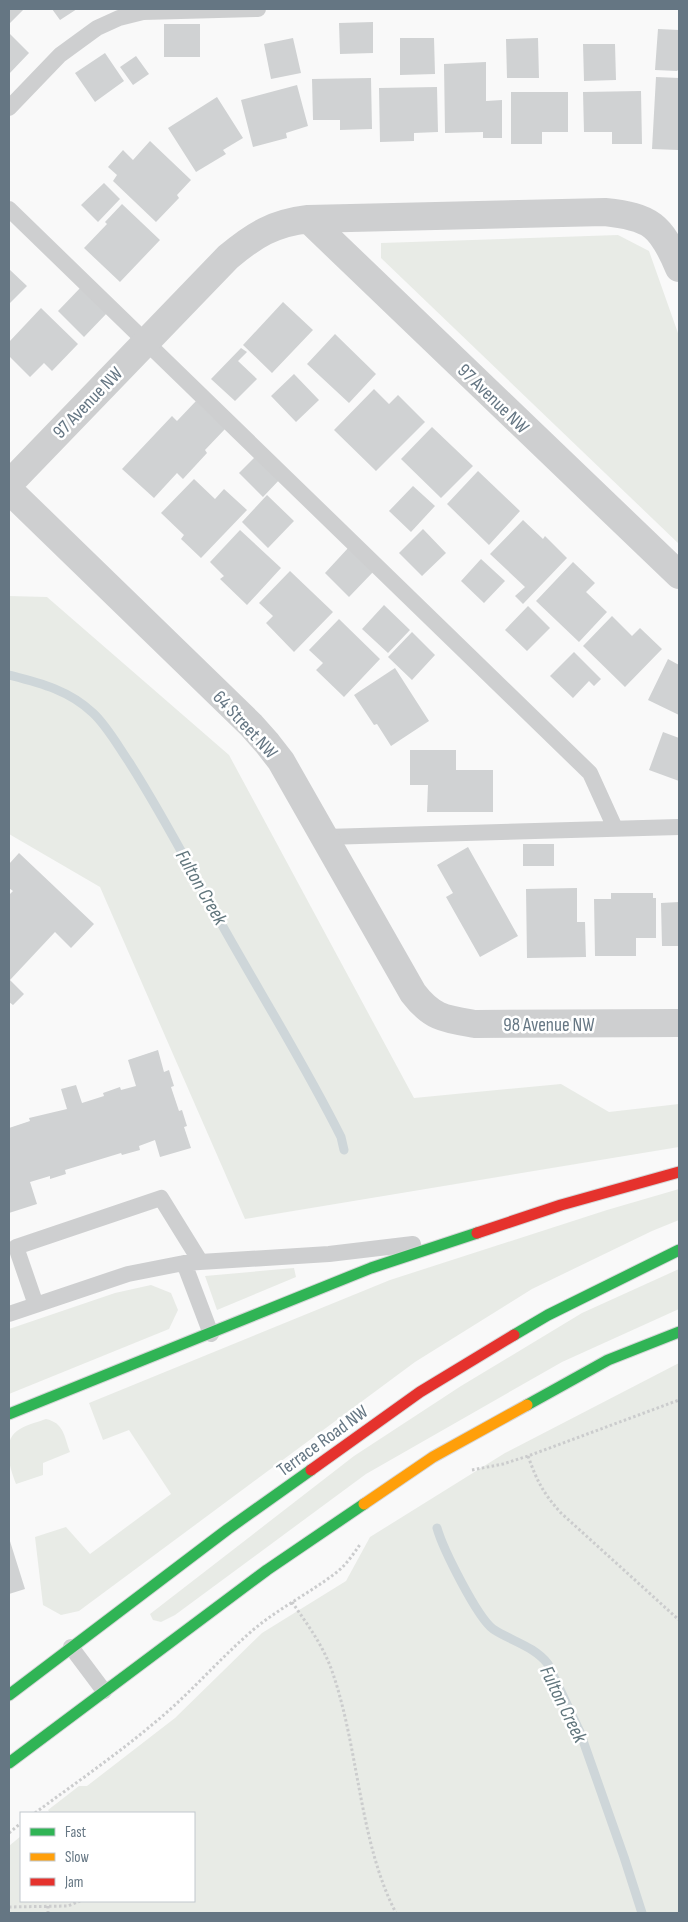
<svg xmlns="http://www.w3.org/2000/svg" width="688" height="1922" viewBox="0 0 688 1922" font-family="'Sofia Sans Condensed',sans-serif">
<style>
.green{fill:#e8ebe6}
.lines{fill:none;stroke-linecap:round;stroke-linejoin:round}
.stream{stroke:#ced6d9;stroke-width:9}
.building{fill:#d0d2d3}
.fast-casing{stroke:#d5d6d7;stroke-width:13}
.slow-casing{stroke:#d5d6d7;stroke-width:13}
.jam-casing{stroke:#d5d6d7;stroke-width:13}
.path{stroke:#cbcccd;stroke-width:3;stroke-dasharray:2.5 2.5;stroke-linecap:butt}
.lane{stroke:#cecfd0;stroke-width:16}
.street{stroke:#cecfd0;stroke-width:28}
.fast{stroke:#30b455;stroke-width:11}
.slow{stroke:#ff9f0a;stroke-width:11}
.jam{stroke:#e5322d;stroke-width:11}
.labels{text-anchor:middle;stroke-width:5;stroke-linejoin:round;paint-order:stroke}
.street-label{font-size:19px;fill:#657683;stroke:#fff}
.water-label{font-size:20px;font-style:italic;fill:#60757c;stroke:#fff}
</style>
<rect width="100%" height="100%" fill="#f9f9f9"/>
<path class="green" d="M618,235L649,251L679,336V544L381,258V243Z
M9,596L47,597L229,755L414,1098L561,1084L609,1112L679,1104V1147L245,1219L100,887L9,834Z
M679,1189V1220L652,1231L532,1289L415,1362L79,1611L61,1615L43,1605L35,1537L66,1527L90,1554L171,1494L129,1430L103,1440L89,1403L390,1280L607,1210Z
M294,1268L296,1277L217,1310L205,1276Z
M679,1269V1309L562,1362L366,1474L175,1615L161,1622L153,1620L150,1614L354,1456L461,1386L582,1313Z
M151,1285L171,1293L178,1310L169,1329L9,1394V1329L115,1293Z
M679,1363V1913H9V1846L21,1836V1901H194V1813H50L48,1810L79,1786H87L175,1718L262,1633L346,1581L370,1537L505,1453Z
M46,1419C64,1423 64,1436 70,1452L43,1463V1475L16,1484C10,1468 0,1440 20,1429C28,1424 38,1422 46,1419Z"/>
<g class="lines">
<path class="stream" d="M9,675C40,683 69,690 93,713C107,726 118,746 129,762C161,812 188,864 217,916C258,990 303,1061 341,1137L344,1150
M437,1528C443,1549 477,1617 493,1629C511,1641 534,1646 548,1664L580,1732L624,1857L642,1913"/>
</g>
<path class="building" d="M9,9H24L9,24Z
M52,9H77L60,20Z
M373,22V53L340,54L339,23Z
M164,24H200V57H164Z
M658,29L679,30V69L677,71L655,70Z
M9,33L29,53L9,74Z
M293,38L301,73L271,79L264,44Z
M400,38H434L435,74L400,75Z
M538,38L539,78H507L506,39Z
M583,44H615L616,80L584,81Z
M105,53L124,81L95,102L75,73Z
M136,56L149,74L133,85L120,67Z
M486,62V101L502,100V138H483V132L445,133L444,64Z
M656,77L679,78V144L678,150L652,149Z
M371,78L372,129L340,130V120H313L312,79Z
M297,85L308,126L286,133L287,138L253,147L241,100Z
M437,87L438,132L414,133V141L380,142L379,88Z
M641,91L642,144H612V132H584L583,92Z
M511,92H568V132H542V144H511Z
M217,97L243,138L223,150L226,154L196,172L168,128Z
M150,141L191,180L177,195L179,198L156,222L113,181L117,175L108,167L123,150L133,160Z
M104,183L120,199L98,222L81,205Z
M122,204L160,240L120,282L84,248L107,224L105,222Z
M9,269L27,286L9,304Z
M82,286L108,312L84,337L58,311Z
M283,302L313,330L272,373L243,345Z
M41,308L78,344L52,371L44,363L30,377L9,356V342Z
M335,334L376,374L349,403L307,364Z
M241,348L247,352L238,361L257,379L235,401L211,379Z
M294,374L319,400L296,422L271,396Z
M374,389L389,404L398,395L425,422L376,471L334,430Z
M196,401L225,429L205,450L207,453L183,479L177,473L154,498L122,469L172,416L177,421Z
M432,427L473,466L441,498L401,459Z
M258,454L282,477L263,497L239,473Z
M478,471L520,511L489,545L447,504Z
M194,479L215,499L224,489L247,510L201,558L181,539L184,535L161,513Z
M413,486L435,506L411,532L389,511Z
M267,495L294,521L268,548L242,522Z
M523,520L543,539L545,536L567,558L523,604L515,596L525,587L490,554Z
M423,529L446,553L422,576L399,553Z
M240,530L281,568L247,605L220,579L224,576L210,562Z
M349,547L374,571L349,597L325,573Z
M481,559L505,581L484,603L461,581Z
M573,562L595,583L586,592L607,612L579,642L536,601Z
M290,571L333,612L294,652L266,623L273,616L259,603Z
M384,605L410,630L388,653L362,629Z
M528,606L550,628L527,651L505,630Z
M612,616L632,636L640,628L662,649L625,687L583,646Z
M339,619L380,659L344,697L316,670L323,663L309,650Z
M412,632L435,655L412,680L388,657Z
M574,652L601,679L594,686L589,681L573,698L550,676Z
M668,659L679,665V715L648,700Z
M395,668L429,721L391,746L377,724L374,725L354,695Z
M663,732L679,738V781L649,770Z
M410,750H456V770H493V812H427L428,785H410Z
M523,844H554V866H523Z
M468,847L518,936L480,957L446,897L453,893L437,865Z
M19,853L94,924L71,948L55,932L10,980L24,994L13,1005L9,1002V895L13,891L9,888V864Z
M577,888V922H585L586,957L527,958L526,889Z
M611,893H653V898H656V938H636V956H595L594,899H611Z
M679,902V946H662L661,903Z
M158,1050L164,1072L169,1070L174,1086L171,1087L179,1111L182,1110L187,1126L184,1127L191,1148L160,1157L155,1140L139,1146L140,1150L122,1155L121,1153L65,1170L66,1174L50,1179V1176L30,1182L37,1204L9,1213V1128L30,1121L29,1118L67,1109L61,1089L76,1085L82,1103L104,1096L103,1093L120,1087L121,1090L136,1086L128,1060Z
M9,1538L25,1589L9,1594Z"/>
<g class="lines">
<defs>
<path id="fast" d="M514,1335L548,1315L679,1250
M527,1405L608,1360L679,1332
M9,1414L371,1268L477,1233
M9,1695L228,1529L311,1470
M9,1763L267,1570L364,1504"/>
<path id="slow" d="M364,1504L433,1457L527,1405"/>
<path id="jam" d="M477,1233L561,1205L679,1172
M311,1470L420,1392L514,1335"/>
</defs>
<use href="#fast" class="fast-casing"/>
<use href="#slow" class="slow-casing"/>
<use href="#jam" class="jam-casing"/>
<path class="path" d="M528,1456C537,1481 543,1493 561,1513L679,1620
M472,1470L503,1464L528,1456L679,1400
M292,1602C307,1624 323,1645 332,1671C359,1748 359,1842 396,1913
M35,1813C74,1784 115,1756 153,1724C189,1695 218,1660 253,1630C279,1608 310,1593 337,1572C347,1564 354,1553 361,1543
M9,1833L21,1823
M48,1906V1913
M9,1907L68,1906L80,1901"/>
<path class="lane" d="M9,108L60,55L97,28L119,18L143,12L258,9
M9,209L590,773L615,828
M325,837L679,827
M184,1263L211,1334
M36,1305L16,1247L161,1198L200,1261
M9,1314L128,1274L184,1263L329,1254L413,1244
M71,1647L104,1691"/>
<path class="street" d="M308,219L605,212C651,217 661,225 679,268
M9,484L228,257C254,235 274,223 308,219L679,575
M9,490L251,725L267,743L281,761L413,993C432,1018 445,1019 475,1024L679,1023"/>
<use href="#fast" class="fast"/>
<use href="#slow" class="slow"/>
<use href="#jam" class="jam"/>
</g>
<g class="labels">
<g class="street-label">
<text transform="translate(494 398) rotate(44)" y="7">97 Avenue NW</text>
<text transform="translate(87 402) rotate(-46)" y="7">97 Avenue NW</text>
<text transform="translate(246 724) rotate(47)" y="7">64 Street NW</text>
<text x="549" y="1031">98 Avenue NW</text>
<text transform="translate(322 1440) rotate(-36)" y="7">Terrace Road NW</text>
</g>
<g class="water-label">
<text transform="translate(202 887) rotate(60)" y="7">Fulton Creek</text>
<text transform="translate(564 1704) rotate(64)" y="7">Fulton Creek</text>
</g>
</g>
<rect width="688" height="1922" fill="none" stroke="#657683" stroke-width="20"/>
<rect x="20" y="1812" width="175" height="90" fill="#ffffff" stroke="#c1c8cd"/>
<rect x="30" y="1828" width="25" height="8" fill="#30b455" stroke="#c1c8cd"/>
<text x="65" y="1837" font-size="15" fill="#657683">Fast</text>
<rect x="30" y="1853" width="25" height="8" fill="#ff9f0a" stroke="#c1c8cd"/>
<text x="65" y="1862" font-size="15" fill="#657683">Slow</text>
<rect x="30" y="1878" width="25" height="8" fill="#e5322d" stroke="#c1c8cd"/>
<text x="65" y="1887" font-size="15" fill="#657683">Jam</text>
</svg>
